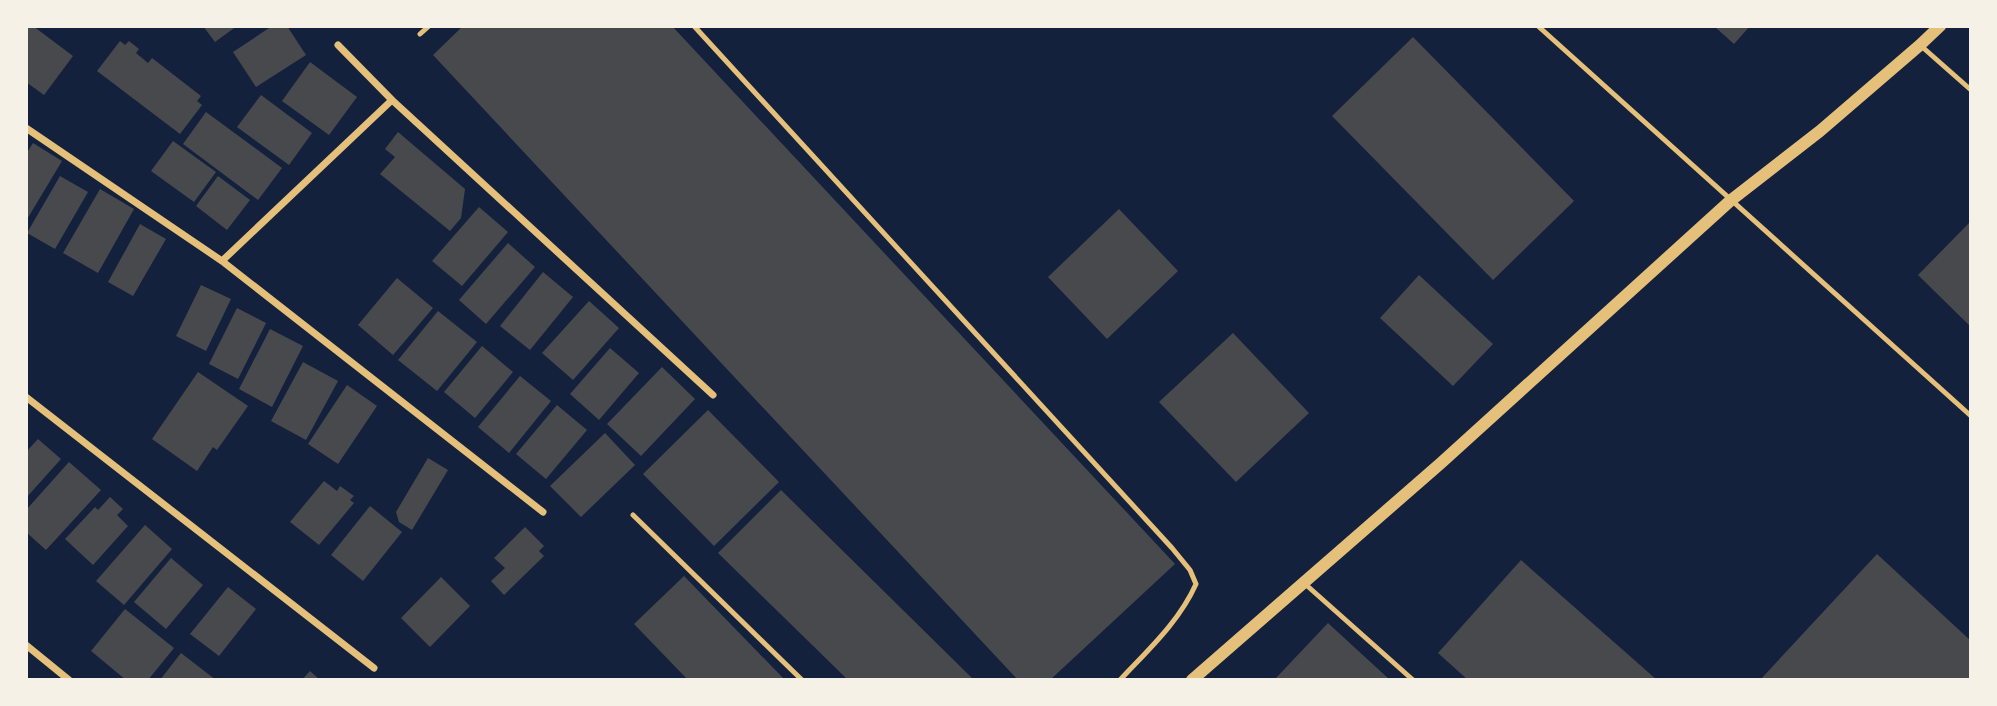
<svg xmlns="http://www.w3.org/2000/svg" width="1997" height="706" viewBox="0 0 1997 706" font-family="'Fira Sans Condensed',sans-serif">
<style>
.building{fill:#48494c}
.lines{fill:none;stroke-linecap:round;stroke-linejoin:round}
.service{stroke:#e5c07b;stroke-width:5}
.minor{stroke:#e5c07b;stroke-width:7}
.tertiary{stroke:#e5c07b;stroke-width:12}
</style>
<rect width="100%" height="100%" fill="#14213d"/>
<path class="building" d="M26,26H33L73,56L44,95L26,82Z
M203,26H237L215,42Z
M272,26H287L306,55L256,87L233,52Z
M463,26H672L1175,564L1050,680H1018L433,55Z
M1714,26H1750L1734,44Z
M1413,37L1574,201L1493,280L1332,116Z
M120,41L125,45L129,41L139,49L136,53L148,63L152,58L201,96L197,101L202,105L180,134L97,71Z
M310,62L357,97L329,135L282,101Z
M261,95L312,133L289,165L237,127Z
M206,112L282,168L258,200L183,144Z
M398,132L465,189L461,218L450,231L380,174L395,157L385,149Z
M173,141L216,172L194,202L151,171Z
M33,143L62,161L26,221V154Z
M60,176L88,192L55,249L27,233Z
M218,176L250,200L227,230L196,206Z
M100,189L134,209L98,273L63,253Z
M479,207L508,232L462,286L432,261Z
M1119,209L1178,271L1107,339L1048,277Z
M1971,221V327L1918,275Z
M140,224L166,239L133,296L108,282Z
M508,243L535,267L486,324L459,300Z
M543,272L573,297L530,350L500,326Z
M1419,275L1493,344L1453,386L1380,318Z
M397,278L433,308L393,355L358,325Z
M201,285L231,299L206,351L176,336Z
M589,301L619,328L573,380L542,353Z
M237,308L266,323L238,379L209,364Z
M438,311L477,342L437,391L398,360Z
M270,329L303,346L272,407L239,389Z
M1233,333L1309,413L1236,482L1159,402Z
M482,346L513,372L475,418L444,392Z
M610,348L639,373L599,420L570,394Z
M303,362L338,381L306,440L271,421Z
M662,367L695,399L641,456L607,424Z
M198,372L248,406L217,450L213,447L197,471L152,439Z
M520,376L551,401L509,453L478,427Z
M347,385L377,406L338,464L308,444Z
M557,405L587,430L546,479L516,454Z
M708,410L779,482L714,546L643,474Z
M605,433L635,465L581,517L550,486Z
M38,439L61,459L26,498V452Z
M428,458L448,470L412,530L399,522L396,512Z
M69,462L101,490L46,550L26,532V510Z
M324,481L337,491L340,486L354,496L350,500L354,503L319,545L290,522Z
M781,490L974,680H848L718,553Z
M110,497L123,509L117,515L128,526L93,565L65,539L95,507L98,510Z
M370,506L402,532L363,581L331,555Z
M145,525L172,549L124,605L96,581Z
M525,527L544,546L539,551L544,556L504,595L491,581L505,568L494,558Z
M1877,554L1971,641V680H1760Z
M171,558L203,585L166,629L134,602Z
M1521,560L1657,680H1468L1438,653Z
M684,576L785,680H688L634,624Z
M441,577L470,606L430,647L401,618Z
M228,587L256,609L219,656L190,634Z
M125,609L174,648L148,680H126L91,651Z
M1328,623L1390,680H1278L1276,678Z
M181,653L216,680H160Z
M310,671L320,680H302Z"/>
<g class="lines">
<path class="service" d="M694,26L1172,548L1190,570L1196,584C1179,622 1148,650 1120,680
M1538,26L1971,416
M420,34L429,26
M1920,45L1971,90
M633,515L802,680
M1304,583L1413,680"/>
<path class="minor" d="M338,45L392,100L713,395
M26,128L222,261L543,512
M222,261L392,100
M26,397L374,668
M26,645L69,680"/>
<path class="tertiary" d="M1192,680L1441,463L1730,201L1820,131L1920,45L1940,26"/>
</g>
<rect width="1997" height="706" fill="none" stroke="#f6f1e7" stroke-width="56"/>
</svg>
